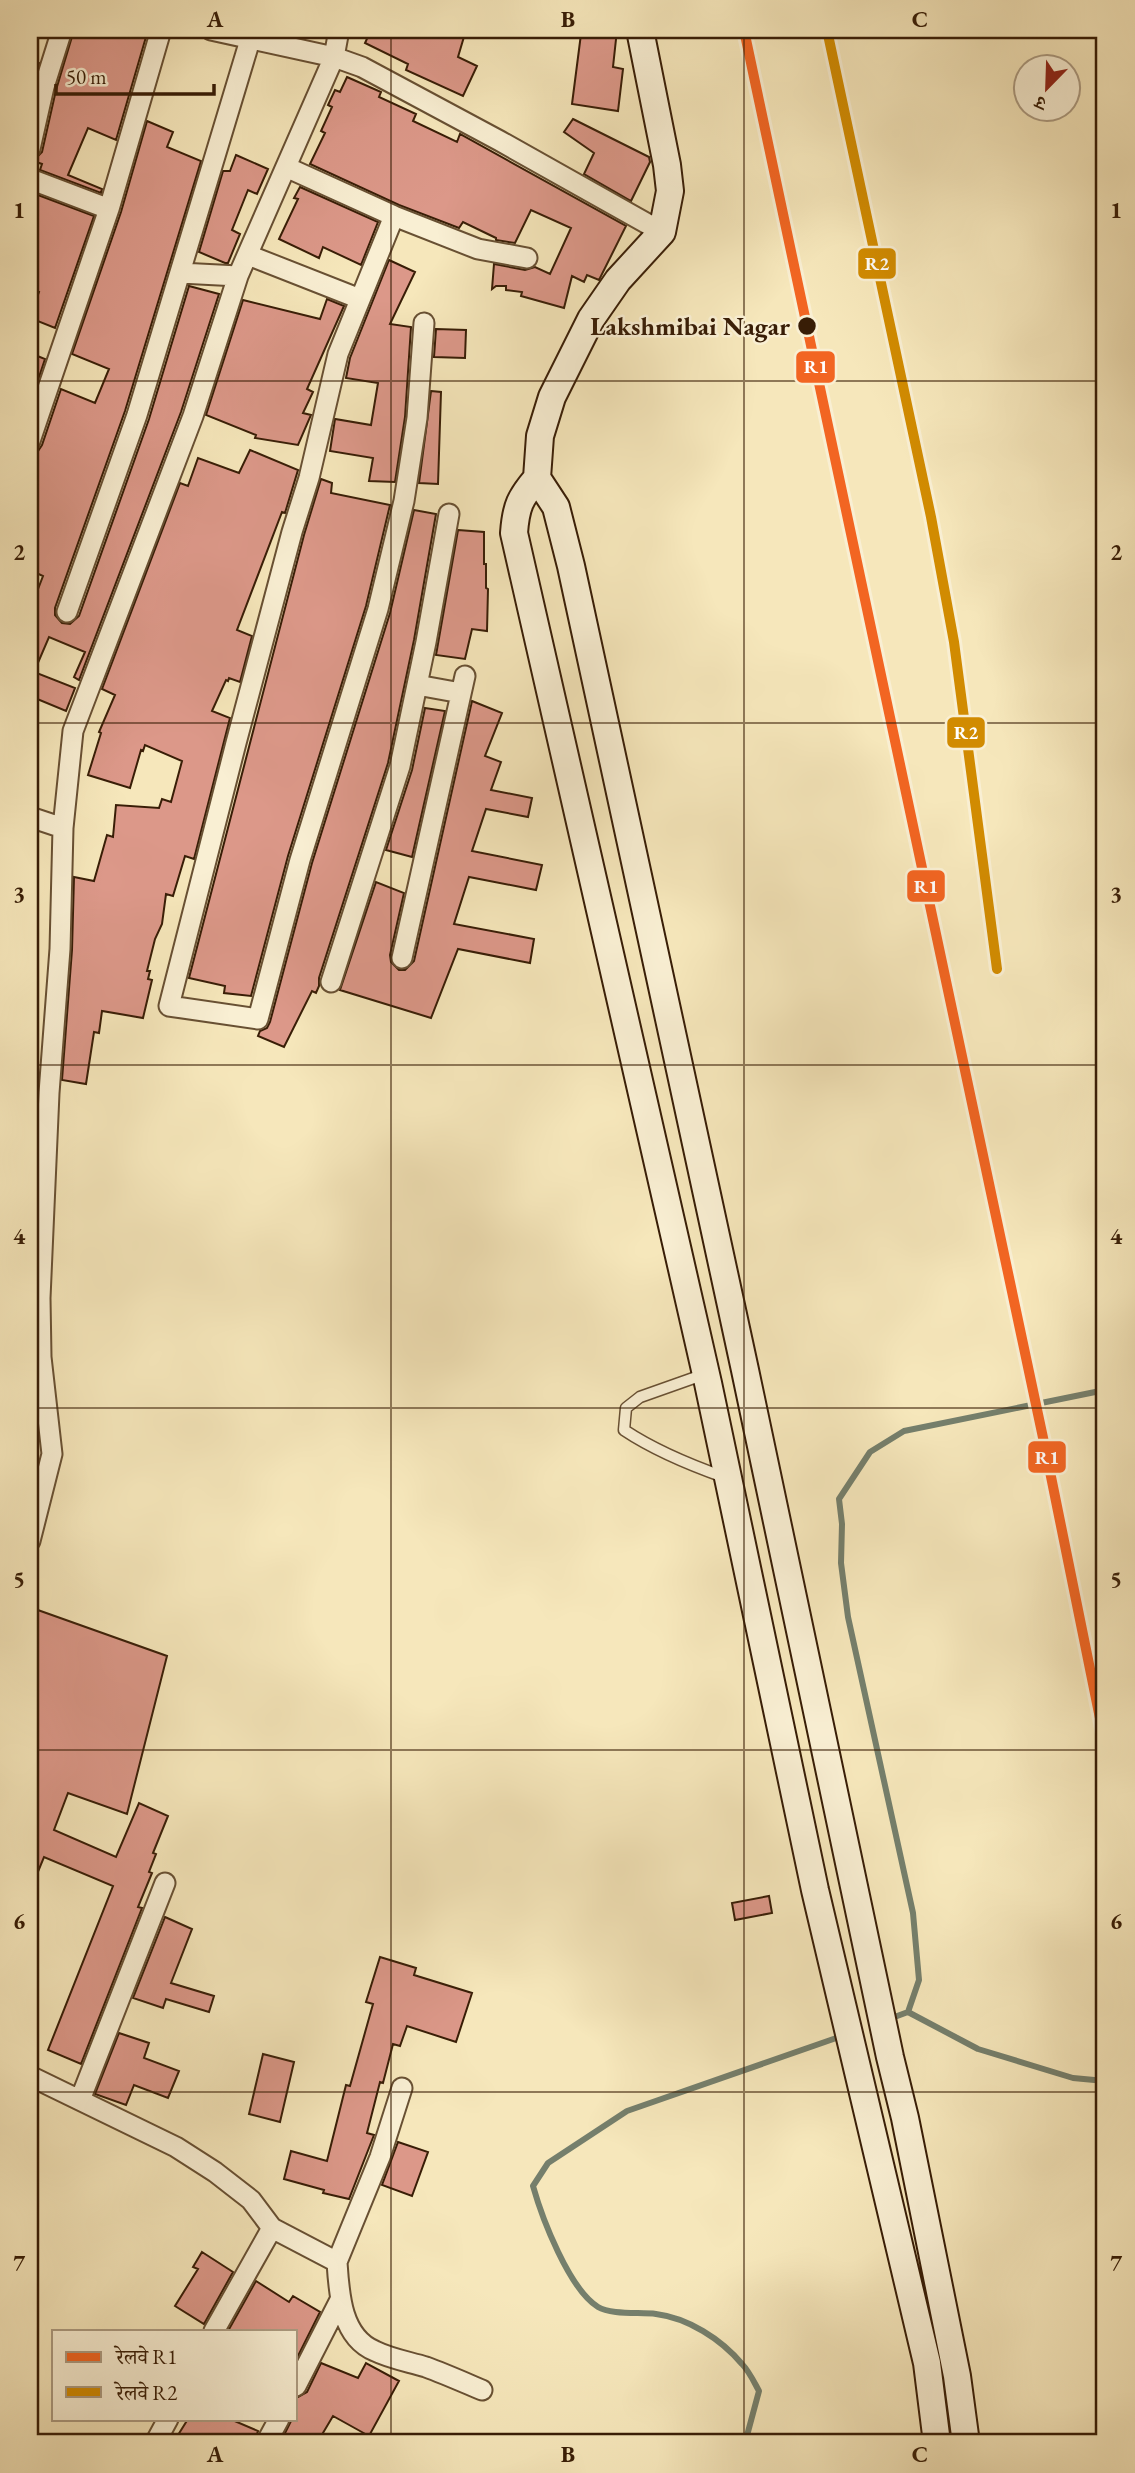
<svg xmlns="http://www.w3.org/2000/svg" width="1135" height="2473" viewBox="0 0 1135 2473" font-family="'EB Garamond','Noto Serif Devanagari',serif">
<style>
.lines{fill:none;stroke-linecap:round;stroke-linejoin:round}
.stream{stroke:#757f6c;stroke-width:6}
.building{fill:#dc9889;stroke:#381d06;stroke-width:2}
.lane-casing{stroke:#685033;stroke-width:13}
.street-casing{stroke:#685033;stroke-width:23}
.secondary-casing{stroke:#381d06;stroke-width:30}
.lane{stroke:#f9efd3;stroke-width:10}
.street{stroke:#f9efd3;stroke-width:19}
.secondary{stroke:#f9efd3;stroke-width:26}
.rail-1-casing{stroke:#f9efd3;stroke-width:16}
.rail-2-casing{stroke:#f9efd3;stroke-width:16}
.rail-1{stroke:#f26522;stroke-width:10}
.rail-2{stroke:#d18b01;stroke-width:10}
.grid{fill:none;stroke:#381d06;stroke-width:2;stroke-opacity:0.55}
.stop-dot{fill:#381d06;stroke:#f9efd3;stroke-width:2.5}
.labels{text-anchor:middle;stroke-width:5;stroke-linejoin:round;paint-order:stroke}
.stop-label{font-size:26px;font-weight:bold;fill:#381d06;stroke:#f9efd3;text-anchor:end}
.line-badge{stroke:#f9efd3;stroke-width:2.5}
.badge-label{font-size:19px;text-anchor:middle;font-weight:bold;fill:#fff}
.neatline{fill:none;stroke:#381d06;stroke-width:2.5}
.grid-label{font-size:23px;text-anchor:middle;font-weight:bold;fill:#381d06}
</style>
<rect width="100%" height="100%" fill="#f6e7bb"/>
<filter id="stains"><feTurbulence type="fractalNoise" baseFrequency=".00286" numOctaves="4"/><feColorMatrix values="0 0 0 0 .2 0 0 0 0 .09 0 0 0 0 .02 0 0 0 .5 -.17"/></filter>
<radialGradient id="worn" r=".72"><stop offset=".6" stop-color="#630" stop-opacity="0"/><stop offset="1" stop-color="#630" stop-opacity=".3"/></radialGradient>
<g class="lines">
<path class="stream" d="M908,2012L978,2049L1073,2078L1105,2081
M889,2019L908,2012L919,1980L913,1913L848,1617L841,1563L842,1524L839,1499L870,1452L904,1431L1105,1390
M745,2443L759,2391C754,2382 749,2371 742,2364C721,2339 688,2318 656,2314C640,2312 611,2315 598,2307C569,2289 542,2218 533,2186L548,2163L627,2111L842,2036"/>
</g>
<path class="building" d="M74,30H148L116,140L88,128L68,175L102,189L101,193L40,170L42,164L33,161L42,152L56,90Z
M371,30H466L458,57L477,66L463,96L406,70L408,64L365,43Z
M600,30H617L613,67L623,69L618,111L572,104L581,34L600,37Z
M30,59L39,63L30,94Z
M347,77L381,92L379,97L416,114L413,121L457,142L460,134L626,226L599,280L587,275L584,282L572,276L564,308L521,296L522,292L506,290V286H496L492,289L494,264L525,270L535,267L550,274L571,228L531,210L515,243L496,240V238L463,222L459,228L399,205L310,164L325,133L321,131L332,107L328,105L335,90L340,92Z
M573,119L649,157L650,162L631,201L584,174L594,153L564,132Z
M147,121L173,132L167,147L201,161L125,411L55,608V615L62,623L70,624L79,616L149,419L189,286L219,294L181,412L79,680L74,677L85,652L49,637L34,672L75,688L66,711L30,696V610L43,576L30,570V453L38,451L42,445L61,389L95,403L109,369L72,354L121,212Z
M236,155L268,169L257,194L248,190L232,230L240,234L228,263H225L199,252L223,171H230Z
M300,187L378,222L361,265L323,247L319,258L279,239L298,199L294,198Z
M30,192L94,216L55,328L30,318L39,292L30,289Z
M389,260L415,272L390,324L411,327L405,417L395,482L369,481L373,458L330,451L335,419L371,425L378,383L346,378L350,358Z
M327,299L344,306L307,389L313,392L303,413L311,415L298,445L255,438L256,435L206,415L243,300L320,319Z
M436,329L466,330L465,358L434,357Z
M30,353L45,359L30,404Z
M431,391L441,392L438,484L419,483Z
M250,450L298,470L285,513L282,512L237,630L252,636L240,682L229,678L228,681L226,680L212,711L230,718L194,859L185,856L173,896L166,894L162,924L155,939L147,971H150L148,979L152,980L143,1018L102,1011L99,1033L94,1032L86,1084L62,1080L72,950L74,877L94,881L107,835L113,837L116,805L159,808L162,799L171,802L182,761L145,745L143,751L141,750L130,788L88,775L101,733L99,732L115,695L102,689L180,483L188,486L198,458L239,473Z
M321,479L332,483L331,493L390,505L366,606L288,856L251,996L224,993L225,986L189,978L304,535Z
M414,510L436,514L414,640L388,763L319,978V986L316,993L312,991L284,1047L258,1036L260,1031L267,1028L270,1022L312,863L390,613Z
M458,530L484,532V564H486V588L488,589L487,631L472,629L465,659L436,655Z
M472,701L502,713L485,756L501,762L491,790L532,798L528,817L486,809L472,851L542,865L536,890L469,877L454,924L534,939L530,963L458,949L431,1018L340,990L376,882L404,893L390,955L391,962L399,970H405L414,961Z
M425,708L445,711L412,857L386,850L412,770Z
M35,1609L167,1656L127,1814L68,1793L54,1830L116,1857L139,1803L168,1816L153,1853L156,1854L149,1872L152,1873L138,1907L142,1908L81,2064L48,2050L113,1886L44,1857L30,1891V1632Z
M769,1896L772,1913L735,1920L732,1903Z
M165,1917L192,1929L171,1983L214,1996L209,2012L166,1999L163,2008L133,1998Z
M380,1957L416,1968L414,1975L472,1993L456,2042L407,2026L400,2046L393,2044L383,2083L380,2082L367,2133L374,2135L349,2199L323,2193L324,2190L284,2179L291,2151L327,2161L346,2085L350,2086L373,2004L366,2002Z
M119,2033L149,2043L144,2058L179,2071L168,2098L134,2085L126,2105L95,2094Z
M263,2054L294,2062L280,2122L249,2114Z
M398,2142L428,2152L412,2196L382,2185Z
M202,2252L233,2272L204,2324L175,2306L198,2269L193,2267Z
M256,2281L289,2302L293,2296L320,2312L296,2360V2331H228Z
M321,2363L358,2378L366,2363L399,2381L369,2436L333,2416L317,2443H280L292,2419H296V2398L307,2392Z
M188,2419H230L258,2431L254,2443H173Z"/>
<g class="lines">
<defs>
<path id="lane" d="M705,1374L640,1397L626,1408L624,1430C654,1450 690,1465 724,1477"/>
<path id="street" d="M211,30L334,57L362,67L500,141L662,232
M30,149L44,87L62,30
M286,167L394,216L478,249L527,258
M30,179L109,209
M394,216L338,354L309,478L292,532L236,743L169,1006L258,1019L300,860L378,609L404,501L417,418L424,323
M248,255L360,299
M180,273L238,276
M30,441L109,209L161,30
M67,612L137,415L250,40
M417,685L461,693
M30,817L63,828
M402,958L465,676
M331,982L400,766L426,642L449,514
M30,1541L52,1454L41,1357L40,1298L49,1093L60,949L63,828L73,731L193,416L238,276L334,57L339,30
M30,2076L176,2147L215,2172L251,2200L272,2228L337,2262C339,2293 341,2337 375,2351C391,2359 410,2362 426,2367C445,2374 463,2382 482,2390
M80,2100L165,1883
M337,2262L380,2157L402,2088
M214,2331L272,2228
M296,2386L340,2300
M155,2443L168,2419
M266,2443L279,2419"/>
<path id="secondary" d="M640,30L667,165L670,191L662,232L618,280L591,319L552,397L540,436L537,478L556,507L571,566L745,1370L890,2057L905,2118L957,2376L966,2443
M537,478C520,498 516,506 514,533L708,1383L815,1890L927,2363L937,2443"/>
</defs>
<use href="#lane" class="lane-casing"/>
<use href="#street" class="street-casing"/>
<use href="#secondary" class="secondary-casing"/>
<use href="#lane" class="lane"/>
<use href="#street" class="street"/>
<use href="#secondary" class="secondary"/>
<defs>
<path id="rail-1" d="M744,30L1045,1447L1105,1743"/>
<path id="rail-2" d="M827,30L931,517L954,642L997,969"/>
</defs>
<use href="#rail-1" class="rail-1-casing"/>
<use href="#rail-2" class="rail-2-casing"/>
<use href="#rail-1" class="rail-1"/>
<use href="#rail-2" class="rail-2"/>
</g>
<path class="grid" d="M391,30V2443M744,30V2443M30,381H1105M30,723H1105M30,1065H1105M30,1408H1105M30,1750H1105M30,2092H1105"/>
<circle class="stop-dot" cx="807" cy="326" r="10"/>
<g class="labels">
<g class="stop-label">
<text x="790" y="335">Lakshmibai Nagar</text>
</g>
</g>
<g class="line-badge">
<rect x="857" y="247" width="40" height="33" rx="7" fill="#d18b01"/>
<rect x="795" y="350" width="41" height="34" rx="7" fill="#f26522"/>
<rect x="946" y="716" width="40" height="33" rx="7" fill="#d18b01"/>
<rect x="906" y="869" width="40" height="34" rx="7" fill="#f26522"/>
<rect x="1027" y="1440" width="40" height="34" rx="7" fill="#f26522"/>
</g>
<g class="badge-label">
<text x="877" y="270">R2</text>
<text x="816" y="373">R1</text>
<text x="966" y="739">R2</text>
<text x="926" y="893">R1</text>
<text x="1047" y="1464">R1</text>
</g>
<rect width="1135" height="2473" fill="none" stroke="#f6e7bb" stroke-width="77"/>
<rect x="52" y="2330" width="245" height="91" fill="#f9efd3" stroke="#ac9b81" stroke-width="2"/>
<rect x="66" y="2352" width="35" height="10" fill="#f26522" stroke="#ac9b81" stroke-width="2"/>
<text x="116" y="2364" font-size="21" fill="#381d06">रेलवे R1</text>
<rect x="66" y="2387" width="35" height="10" fill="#d18b01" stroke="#ac9b81" stroke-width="2"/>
<text x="116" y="2400" font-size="21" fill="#381d06">रेलवे R2</text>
<g transform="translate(1047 88) rotate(203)"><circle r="33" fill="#f9efd3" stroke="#ac9b81" stroke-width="2"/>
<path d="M0-5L12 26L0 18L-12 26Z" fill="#8f2418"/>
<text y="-10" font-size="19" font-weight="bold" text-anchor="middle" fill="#381d06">उ</text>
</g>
<path d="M56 84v10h158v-10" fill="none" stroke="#381d06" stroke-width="3.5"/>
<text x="66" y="84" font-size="21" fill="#381d06" stroke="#f9efd3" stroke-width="5" paint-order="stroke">50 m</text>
<rect x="38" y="38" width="1058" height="2396" class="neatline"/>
<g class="grid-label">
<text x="215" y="27">A</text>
<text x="568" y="27">B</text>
<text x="920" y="27">C</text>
<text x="19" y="218">1</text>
<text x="1116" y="218">1</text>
<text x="19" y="560">2</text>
<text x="1116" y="560">2</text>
<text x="19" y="902">3</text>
<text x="1116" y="902">3</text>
<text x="19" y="1244">4</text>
<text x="1116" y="1244">4</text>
<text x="19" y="1587">5</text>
<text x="1116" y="1587">5</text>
<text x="19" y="1929">6</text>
<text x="1116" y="1929">6</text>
<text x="19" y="2271">7</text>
<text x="1116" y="2271">7</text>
<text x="215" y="2462">A</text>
<text x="568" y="2462">B</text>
<text x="920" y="2462">C</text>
</g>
<rect width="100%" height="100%" filter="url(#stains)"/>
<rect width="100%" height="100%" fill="url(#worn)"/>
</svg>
